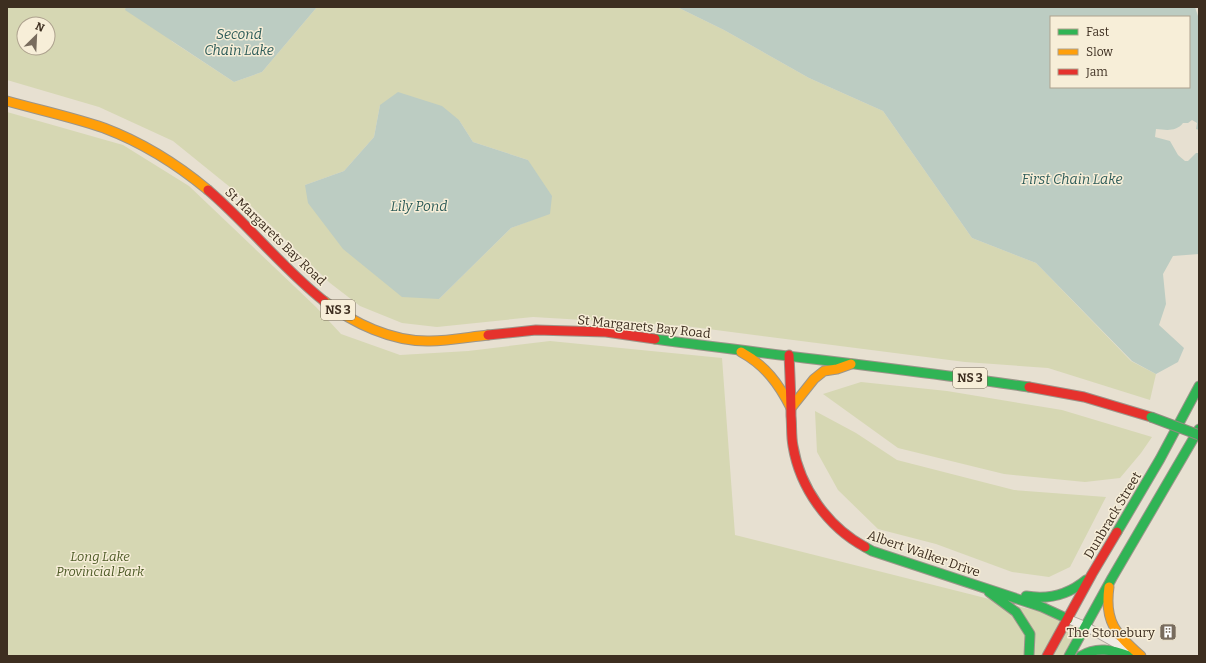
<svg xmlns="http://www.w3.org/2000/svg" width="1206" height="663" viewBox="0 0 1206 663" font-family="Bitter,serif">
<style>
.green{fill:#d6d7b3;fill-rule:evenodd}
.water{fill:#bcccc2;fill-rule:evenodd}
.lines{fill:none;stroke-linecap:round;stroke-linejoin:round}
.street-casing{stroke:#ada599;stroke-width:10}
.fast-casing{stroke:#9c958a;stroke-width:11}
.slow-casing{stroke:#9c958a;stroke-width:11}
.jam-casing{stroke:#9c958a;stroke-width:11}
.street{stroke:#efebe3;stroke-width:8}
.fast{stroke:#30b455;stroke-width:9}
.slow{stroke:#ff9f0a;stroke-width:9}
.jam{stroke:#e5322d;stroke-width:9}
.fast-bridge-casing{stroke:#928b80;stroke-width:11;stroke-linecap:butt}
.fast-bridge{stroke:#30b455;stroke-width:9}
.labels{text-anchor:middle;stroke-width:3;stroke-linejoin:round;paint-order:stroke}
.shield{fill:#f7eed8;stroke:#756857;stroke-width:1}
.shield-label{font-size:12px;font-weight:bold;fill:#3d2e20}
.street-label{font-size:13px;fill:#3d2e20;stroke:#f7eed8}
.park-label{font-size:13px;font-style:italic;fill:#4d5a26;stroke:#f7eed8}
.poi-label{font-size:13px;fill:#3d2e20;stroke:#f7eed8;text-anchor:end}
.water-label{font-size:14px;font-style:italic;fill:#2f5d5a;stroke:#f7eed8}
</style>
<rect width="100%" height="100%" fill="#e7e0d1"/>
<path class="green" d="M7,7H131L173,42L234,82L262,72L317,7H677L724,30L809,78L883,111L972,238L1036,263L1131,361L1156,374L1150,400L1048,368L965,362L685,326L533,317L437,327L402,323L360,306L330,283L241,196L173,141L99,107L7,80ZM24,24H48V48H24ZM380,105L459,120L473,142L528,160L550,213L511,228L439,299L305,185L344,171L374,137Z
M7,112L123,145L189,186L316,307L341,334L400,355L468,351L550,341L722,358L735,535L1081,622L1063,656H7Z
M861,382L947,391L1062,410L1152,437L1141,453L1120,478L1085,482L1004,474L898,448L823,394Z
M815,411L856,433L897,460L1014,490L1106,497L1070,567L1049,577L1012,572L936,544L878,529L838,490L817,452Z"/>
<path class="water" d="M126,7H317L262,72L234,82L125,10Z
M677,7H1195L1199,19V130L1196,129L1197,123L1192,120L1188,123H1183C1176,132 1166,130 1156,129L1155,137L1170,141L1178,155L1185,161H1188L1196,153H1199V254L1173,256L1163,274L1166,304L1159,325L1184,348L1178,362L1156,374L1132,361L1036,263L972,238L883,111L809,78L724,30ZM1051,17H1189V87H1051Z
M398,92L442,106L459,120L473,142L528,160L552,196L550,214L511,228L439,299L402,297L343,249L308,203L305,185L344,171L374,137L380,105Z"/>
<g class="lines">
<defs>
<path id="street" d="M1068,619L1085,626L1133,653"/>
<path id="fast" d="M655,339C780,356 905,369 1029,387
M1117,532L1160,459L1199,386
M865,547L872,551L1042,607L1068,619
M989,592L1016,612L1030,634L1029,656
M1026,596C1049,600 1068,595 1086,580
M1069,656L1112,578L1199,429
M1081,656C1097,646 1112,650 1129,656"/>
<path id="slow" d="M7,101C39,110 72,117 104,128C141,142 178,165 208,190
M324,301C353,323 392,342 430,341C449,341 469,337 488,335
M741,352C765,365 779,384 791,408L814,379L824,371L837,369L851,364
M1109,587C1104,622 1116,634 1141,656"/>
<path id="jam" d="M208,190C249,225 282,268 324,301
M488,335L536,330L606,332L655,339
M789,355C790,375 791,396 791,416C792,426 791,436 793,446C800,488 828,527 865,547
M1029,387L1084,397L1151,417
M1047,656L1092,574L1117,532"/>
</defs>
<use href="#street" class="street-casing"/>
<use href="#fast" class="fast-casing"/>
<use href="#slow" class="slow-casing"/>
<use href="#jam" class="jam-casing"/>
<use href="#street" class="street"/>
<use href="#fast" class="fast"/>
<use href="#slow" class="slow"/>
<use href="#jam" class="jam"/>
<defs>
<path id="fast-bridge" d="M1151,417L1199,435"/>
</defs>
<use href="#fast-bridge" class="fast-bridge-casing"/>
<use href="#fast-bridge" class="fast-bridge"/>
</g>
<defs>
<symbol id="building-square" viewBox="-11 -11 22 22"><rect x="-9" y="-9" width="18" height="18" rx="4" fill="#786c5e" stroke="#f7eed8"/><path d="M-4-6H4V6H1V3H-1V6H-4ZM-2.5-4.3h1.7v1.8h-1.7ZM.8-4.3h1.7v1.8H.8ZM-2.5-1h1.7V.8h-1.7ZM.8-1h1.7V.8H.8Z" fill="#fff"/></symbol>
</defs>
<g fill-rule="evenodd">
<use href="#building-square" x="1158" y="622" width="20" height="20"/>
</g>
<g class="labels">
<g class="shield">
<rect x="321" y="300" width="34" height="20" rx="3"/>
<rect x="953" y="368" width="34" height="20" rx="3"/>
</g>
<g class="shield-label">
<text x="338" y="314">NS 3</text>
<text x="970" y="382">NS 3</text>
</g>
<g class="street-label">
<text transform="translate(276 236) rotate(44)" y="5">St Margarets Bay Road</text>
<text transform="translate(644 326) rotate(6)" y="5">St Margarets Bay Road</text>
<text transform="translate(1112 515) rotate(-59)" y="5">Dunbrack Street</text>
<text transform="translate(924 553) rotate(19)" y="5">Albert Walker Drive</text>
</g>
<g class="park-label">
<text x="100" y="561">Long Lake<tspan x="100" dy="15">Provincial Park</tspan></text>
</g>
<g class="poi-label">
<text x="1155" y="637">The Stonebury</text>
</g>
<g class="water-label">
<text x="239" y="39">Second<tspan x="239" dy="16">Chain Lake</tspan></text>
<text x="1072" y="184">First Chain Lake</text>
<text x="419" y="211">Lily Pond</text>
</g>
</g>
<rect width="1206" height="663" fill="none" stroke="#3d2e20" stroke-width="16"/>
<rect x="1050" y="16" width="140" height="72" fill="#f7eed8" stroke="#ada18e"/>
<rect x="1058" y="29" width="20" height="6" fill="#30b455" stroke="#ada18e"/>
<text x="1086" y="36" font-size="12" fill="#3d2e20">Fast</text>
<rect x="1058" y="49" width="20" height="6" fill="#ff9f0a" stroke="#ada18e"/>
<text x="1086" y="56" font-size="12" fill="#3d2e20">Slow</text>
<rect x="1058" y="69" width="20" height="6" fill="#e5322d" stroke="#ada18e"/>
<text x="1086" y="76" font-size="12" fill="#3d2e20">Jam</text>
<g transform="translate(36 36) rotate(24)"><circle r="19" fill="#f7eed8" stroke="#ada18e"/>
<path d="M0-3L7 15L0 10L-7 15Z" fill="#786c5e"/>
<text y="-6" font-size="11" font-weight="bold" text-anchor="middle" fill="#3d2e20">N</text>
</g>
</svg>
